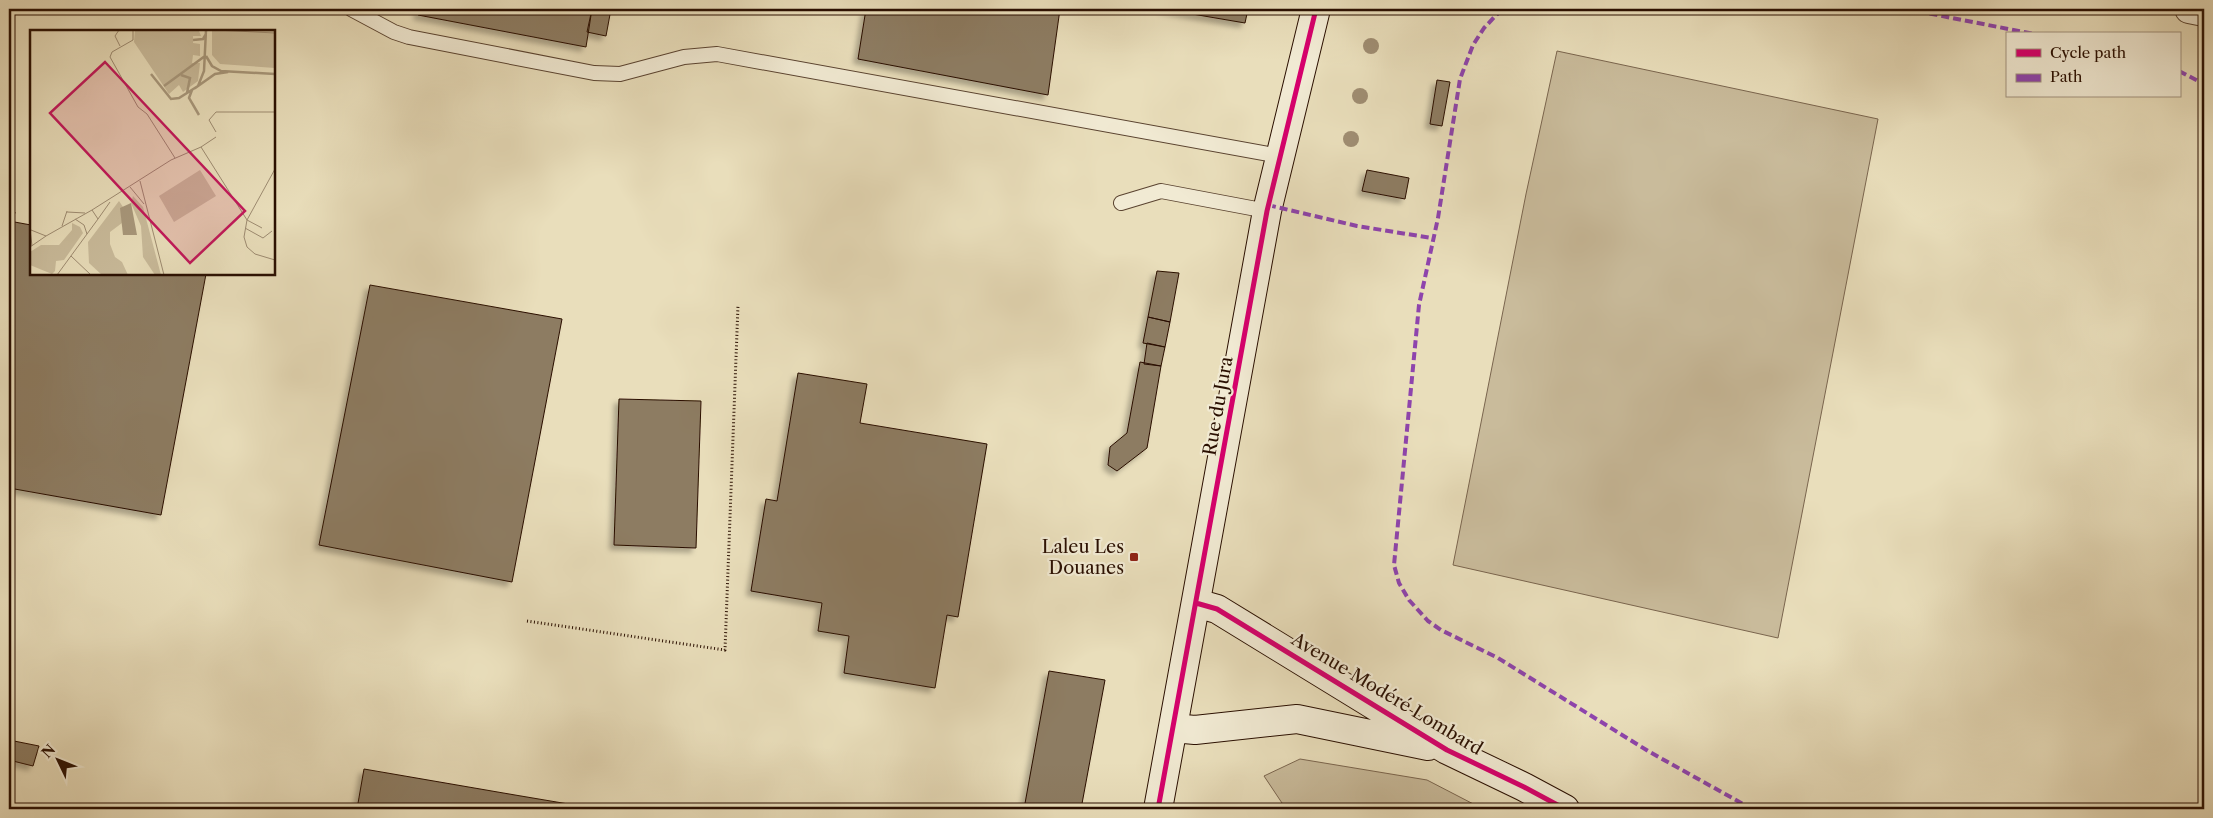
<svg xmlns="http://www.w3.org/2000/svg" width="2213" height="818" viewBox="0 0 2213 818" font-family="'Libre Caslon Text',serif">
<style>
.green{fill:#c9bb9b;stroke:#7a654e}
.building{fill:#8d7b62;stroke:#2a0f01;filter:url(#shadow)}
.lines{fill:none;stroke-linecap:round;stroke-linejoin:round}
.lane-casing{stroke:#5a4330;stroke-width:16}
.street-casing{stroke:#5a4330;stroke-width:30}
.secondary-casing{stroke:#2a0f01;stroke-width:30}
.path{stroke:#2a0f01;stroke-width:3;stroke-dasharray:1 2.5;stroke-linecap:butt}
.lane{stroke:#f1ead3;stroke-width:14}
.street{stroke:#f1ead3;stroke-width:28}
.secondary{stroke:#f1ead3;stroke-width:28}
.quiet{stroke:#8e44ad;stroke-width:4;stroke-dasharray:8 4;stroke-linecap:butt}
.cycleway-casing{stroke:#f1ead3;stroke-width:8}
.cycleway{stroke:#d6006c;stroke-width:5}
.tree{fill:#9f8d72}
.poi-dot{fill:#8f2418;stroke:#f1ead3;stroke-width:2}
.labels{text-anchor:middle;stroke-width:4.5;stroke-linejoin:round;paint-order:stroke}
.street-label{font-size:18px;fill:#2a0f01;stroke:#f1ead3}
.poi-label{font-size:18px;fill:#2a0f01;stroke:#f1ead3;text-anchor:end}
.inset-river{fill:none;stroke:#a8987c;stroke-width:2.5}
.inset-road{fill:none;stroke:#9d8b71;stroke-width:1}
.view{fill:#c2185b;fill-opacity:0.15;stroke:#c2185b;stroke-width:2.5}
.inset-edge{fill:none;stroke:#2a0f01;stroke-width:2.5}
</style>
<defs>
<filter id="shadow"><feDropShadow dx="-4.5" dy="4.5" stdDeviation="2.5" flood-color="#0004"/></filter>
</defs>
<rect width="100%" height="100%" fill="#e9debb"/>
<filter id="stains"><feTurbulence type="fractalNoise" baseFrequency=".004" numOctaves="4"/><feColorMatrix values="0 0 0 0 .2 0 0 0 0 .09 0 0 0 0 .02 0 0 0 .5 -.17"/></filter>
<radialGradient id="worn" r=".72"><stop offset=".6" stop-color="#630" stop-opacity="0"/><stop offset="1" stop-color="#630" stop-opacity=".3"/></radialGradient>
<path class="green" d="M1557,51L1878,119L1778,638L1453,565L1526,194Z
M1300,759L1427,780L1483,809H1286L1264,776Z"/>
<path class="building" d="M419,9H592L586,47L418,15Z
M592,9H611L606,36L587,32Z
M866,9H1060L1048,95L858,59Z
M1163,9H1248L1245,23Z
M1437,80L1450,82L1442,126L1430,124Z
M1367,170L1409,178L1405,199L1362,191Z
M9,211L15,212L13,222L9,221Z
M9,221L31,225V274H206L161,515L9,488Z
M1157,271L1179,273L1170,322L1148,317Z
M370,285L562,319L512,582L319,545Z
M1148,317L1170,322L1165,347L1143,343Z
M1147,343L1165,347L1161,366L1144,364Z
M1140,362L1161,366L1147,448L1117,471L1108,465L1110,447L1127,433Z
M798,373L867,384L860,423L987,444L958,617L947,615L935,688L844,673L849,636L818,631L822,603L751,591L766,499L777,501Z
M619,399L701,401L696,548L614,545Z
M1049,671L1105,680L1081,809H1024Z
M9,740L39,746L33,766L9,760Z
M364,769L515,795L598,809H357Z"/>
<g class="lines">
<defs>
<path id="lane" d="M351,9L394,32L409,37L594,73L620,74L684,57L717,54L1280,156
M1121,203L1161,191L1267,211"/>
<path id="street" d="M2189,9L2204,12"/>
<path id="secondary" d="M1196,603L1217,609L1447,750L1524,787L1565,809
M1173,728L1195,730L1297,719L1428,746
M1158,809L1267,211L1316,9"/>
</defs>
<use href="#lane" class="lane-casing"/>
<use href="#street" class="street-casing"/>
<use href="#secondary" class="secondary-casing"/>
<path class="path" d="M527,621L725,650L738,305"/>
<use href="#lane" class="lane"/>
<use href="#street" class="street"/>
<use href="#secondary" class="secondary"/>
<path class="quiet" d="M1502,9L1484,28L1473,45L1460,79L1438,218L1419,305L1394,565L1399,583L1409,600L1428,621L1441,630L1498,658L1648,751L1752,809
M1906,9L2034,34
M2179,71L2204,84
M1268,205L1357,226L1432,238"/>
<defs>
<path id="cycleway" d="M1196,603L1217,609L1447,750L1524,787L1565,809
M1158,809L1267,211L1316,9"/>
</defs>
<use href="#cycleway" class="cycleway-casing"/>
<use href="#cycleway" class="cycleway"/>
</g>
<g class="tree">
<circle cx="1371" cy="46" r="8"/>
<circle cx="1360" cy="96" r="8"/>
<circle cx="1351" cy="139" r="8"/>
</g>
<rect class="poi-dot" x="1129" y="552" width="10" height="10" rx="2.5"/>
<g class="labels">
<g class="street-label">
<text transform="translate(1218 406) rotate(-80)" y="6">Rue du Jura</text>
<text transform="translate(1387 694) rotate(31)" y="6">Avenue Modéré Lombard</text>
</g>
<g class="poi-label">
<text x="1124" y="553">Laleu Les<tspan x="1124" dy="21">Douanes</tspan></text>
</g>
</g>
<g transform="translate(30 30)">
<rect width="245" height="245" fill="#e9debb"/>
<path d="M105,0L169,1L171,6H163V13L170,14V26L163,25L162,33H170L168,51L153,62L149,55L139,64L104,12ZM182,0H245V38L190,34L182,25ZM170,140L186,166L144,192L129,166ZM103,166L113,177L131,245H125L113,227L111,196L101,173ZM89,171L93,177L92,193L80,202V214L85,227L92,232L98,245H72L59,233L58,212ZM42,193L50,197L53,203L34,230L26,231L25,241L22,244L0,235V222L11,215H29L42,200Z" fill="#c9bb9b"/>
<path d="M101,173L107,205H93L90,178Z" fill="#a8987c"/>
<path class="inset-river" d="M176,0L174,41L168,56L185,44L198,42M163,10L173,9L176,4M176,26L182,36L191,41L245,44M121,44L141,69L149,68L168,56M151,45L160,48L157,63M134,56L175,26M162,60L159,68L169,85"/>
<path class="inset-road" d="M89,0L85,6L90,16M103,0V10L82,22L80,27L108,77L117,84L145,128M186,0L245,3M186,102L179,90L186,82H245M171,117L217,190L214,207L217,217L225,224L245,230M171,117L186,107M110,151L134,245M100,157L114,174M62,180L141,130L171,117M37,182L55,183M45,189L54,195L57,204M68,189L80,172M32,196L37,181M215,198L233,208L242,201M232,198L217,190L245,139M0,199L2,216M1,200L16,206M16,206L62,180L68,189L27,245M0,217L16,206M41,226L61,245"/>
<path class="view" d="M75,32L215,181L160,233L20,83Z"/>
<rect width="245" height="245" class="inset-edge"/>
</g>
<rect width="2213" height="818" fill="none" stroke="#e9debb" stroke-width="30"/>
<rect x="10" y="10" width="2193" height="798" fill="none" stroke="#2a0f01" stroke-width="2.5"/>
<rect x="15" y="15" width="2183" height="788" fill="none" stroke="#2a0f01"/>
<rect x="2006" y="32" width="175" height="65" fill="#f1ead3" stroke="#a1927f"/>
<rect x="2016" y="49" width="25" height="8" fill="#d6006c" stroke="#a1927f"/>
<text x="2050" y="58" font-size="15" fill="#2a0f01">Cycle path</text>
<rect x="2016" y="74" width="25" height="8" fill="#8e44ad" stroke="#a1927f"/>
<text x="2050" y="82" font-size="15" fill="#2a0f01">Path</text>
<g transform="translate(58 760) rotate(313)" stroke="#f1ead3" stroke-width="4" paint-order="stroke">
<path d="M0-4L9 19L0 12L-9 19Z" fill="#2a0f01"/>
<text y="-8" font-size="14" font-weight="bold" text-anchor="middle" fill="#2a0f01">N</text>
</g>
<rect width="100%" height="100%" filter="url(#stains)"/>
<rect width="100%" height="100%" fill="url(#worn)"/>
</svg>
